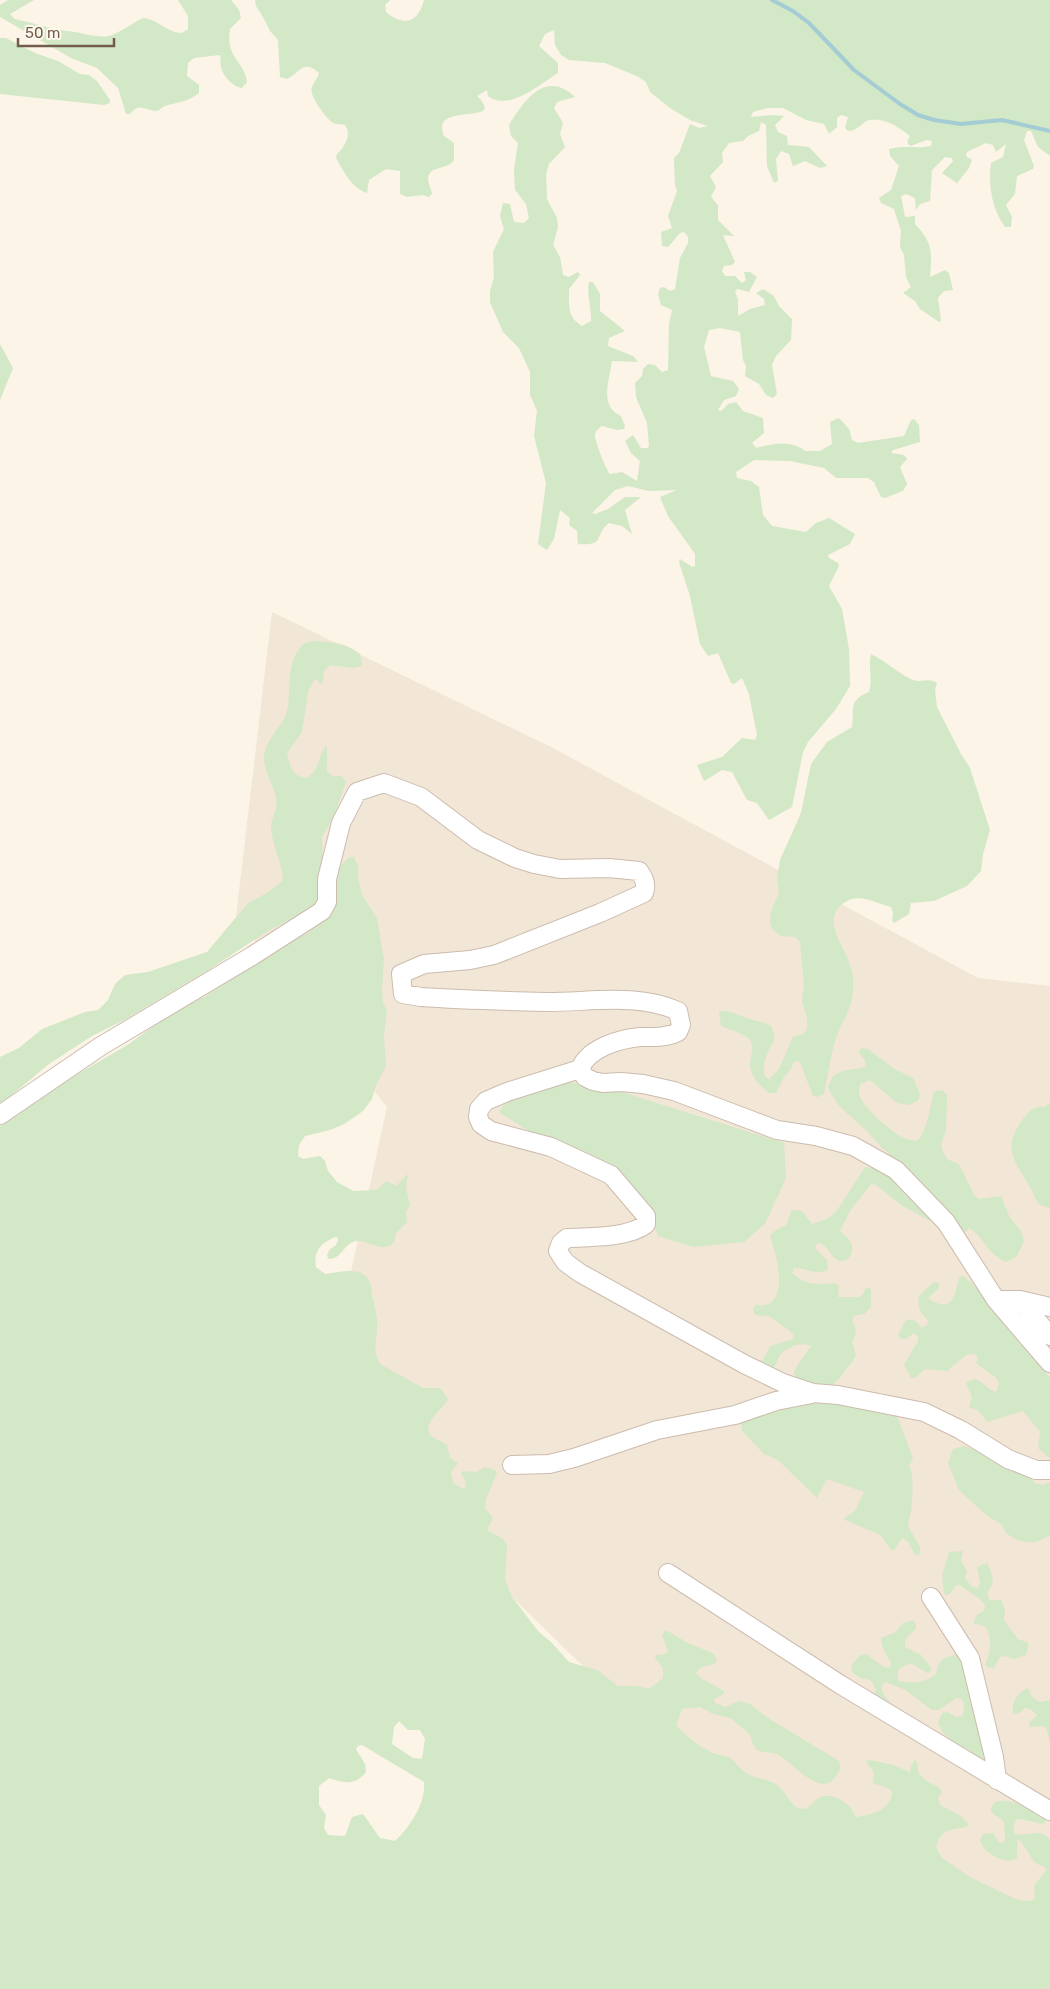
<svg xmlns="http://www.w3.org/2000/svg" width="1050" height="1989" viewBox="0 0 1050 1989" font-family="Rubik,sans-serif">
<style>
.residential{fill:#f2e6d6}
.green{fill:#d3e8c6;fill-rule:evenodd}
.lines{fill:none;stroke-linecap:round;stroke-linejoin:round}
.stream{stroke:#a4ccd4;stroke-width:4}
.minor-casing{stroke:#ccbcae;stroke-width:20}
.minor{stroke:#fff;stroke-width:18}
</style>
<rect width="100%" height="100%" fill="#fbf4e7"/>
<path class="residential" d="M272,612L551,747L978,978L1050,986V1953L628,1710L356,1445L344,1304L387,1107L236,917Z"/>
<path class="green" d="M8,0H34L10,14L15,19C36,24 55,30 75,32C87,34 98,38 109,36C118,34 141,18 143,18C158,19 167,33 182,33L188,29V16L178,0H231L239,10L241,18L230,29C225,58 245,62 247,82L242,88C233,87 223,76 221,67C220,62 221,59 220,55L194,58L188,63L187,76L199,85V93C189,101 180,102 168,105C163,106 161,109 157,111C144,110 139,102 130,114H126L118,88L97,68L71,58L0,17V5Z
M255,0H390L385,5L386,12C404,27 418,23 424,0H1050V159V156L1038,147L1031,131H1027L1024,140L1034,166L1033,169L1017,176L1015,194L1006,205L1012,217L1011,227H1005C992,209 988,185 991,163L1003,157L1006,144L996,152L993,145L986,143L967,152L966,156L972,160L969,168L957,183L942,173L953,161L952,158L945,157L932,170L930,201L920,204L916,210L915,198L906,194L901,196L905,217L915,216V224C933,243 932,252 930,277L945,270L949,273L953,290L944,291L938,298L941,321L939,322L920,309L915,301L903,293L911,287L906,277L904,255L900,247L901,231L894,209L881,203L879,198L891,190L899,166L890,156L889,149C905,145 916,149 931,146L932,141L927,140L910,146L907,142L910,136C899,127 879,114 865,122C858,127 857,130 848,131L845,128L848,117L841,115L837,118V127L829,134L824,124L806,120L783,108H768L753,112L751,117L773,115L784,116L775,125L778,132L787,136L788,145L809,147L827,166L820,168L805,161L793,166L789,154L781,151L776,159L778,181L774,183L767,166L766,125L761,122L759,131L748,136L743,141L729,143L722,153L723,162L710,176L716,187L711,197L718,205V220L734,236L723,235L735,262L732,265L724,266L722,271L725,276H735L742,283L746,280L744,272H750L757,277L749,292L738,289L735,291L738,300V316L750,309L765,305L764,299L756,293L763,289L774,296L779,306L792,319L791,340L776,356L772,365L777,394L773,398L766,395L759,384L745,376L746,366L743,360L740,332L720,328L709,330L704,347L711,376L733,381L739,389L736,396L724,400L718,410L721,411L728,404L736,402L743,411L763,418L764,433L752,443L756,448C772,444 791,439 805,451H820L832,444L830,422L839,418L849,429L852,440L858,443L904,436L911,420L914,419L919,425L920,442L893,450L891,453L904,455L907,459L900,467L907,484L903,491L885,498L881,497L874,482L868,478H836L824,468L790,461L754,460L736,472L737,478L751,481L759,487L763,515L772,526L806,532L816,523L829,518L855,534L850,544L828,555L829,558L838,563L839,566L829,586L842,609L849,649L850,686L836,709L808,742L803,752L792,807L769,820L757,803L747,800L732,772L722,770L704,781L697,765L700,764L722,757L742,738L755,740L757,735L749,694L742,678L734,684L731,683L718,653L708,656L700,644L690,596L679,562L680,559L692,567L695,566V554L668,516L660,497L677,490L649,491L628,486L615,490L592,513L595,514L608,509L625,497H641L625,510L632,534L622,526L609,523C593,536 606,546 578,544L577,531L569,525L570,518L560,510L554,539L547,550L538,544L546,483L534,436L537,411L530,395V372L519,348L503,332L490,302V291L494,277L493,252L504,229L500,216L503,203L510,204L514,222L524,223L529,218L526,204L515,190L514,169L518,143L511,136L509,125C524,101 545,69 575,97L557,102L554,108L563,123L560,134L565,147L549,164L546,175L547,199L557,218L558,227L553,245L560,257L563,275L569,277L578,272L580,275L569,289C569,306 567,317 582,326L591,321C592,308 586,294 589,282H593L600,294V311L625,331L609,338L608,346L633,356L638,362L612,361C609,382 599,406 621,416L625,426L624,429L617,430L602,426C598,429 595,431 595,436C595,441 606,470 610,474L622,472L637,481L640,461L631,453L625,441L633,435L641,448H648L649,445L647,423L636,397L635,383L642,376L643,369L648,364L655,365L662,372L668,370L669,324L672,310L661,305L658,294L660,288L664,287L670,291L675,289L680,258L688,243V237L684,232L680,233L668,247L662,246L661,232L672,228L668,216L677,191L675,185L674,158L679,153L690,124L699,128L708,126L690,120L670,108L650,92L646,82L637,76L605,63L569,60L561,55L555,45L554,30L545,34L539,46L558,63V73C540,84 509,112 488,96L487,90L477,96L482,101L485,108L483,111C470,117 433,110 444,136L454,143V160C448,170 430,165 428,178C428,184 431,188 432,194L429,197L422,195L407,197L400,194V171L386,169L369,180L367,193C351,188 344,171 336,158L337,154C345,147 352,134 345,125C341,124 337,125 333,123C326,118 308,95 312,87C314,81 318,79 319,73C303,59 301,72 287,79L280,77L278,40L270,31L263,17L256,6Z
M0,38H6L35,53L58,61L80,74L89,75L97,81L110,100V103L104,105L0,94Z
M0,344L13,368L0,400Z
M312,641C330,642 345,642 360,654L362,666L353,668L330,665L324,671L323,681L321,684L315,679L308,692L302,732L287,753C290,765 291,776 306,778C321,771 317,755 327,745V772L333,776H342L346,782L334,816L322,837L323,863L319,901L312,908L268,931L207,971L126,1019L92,1036L49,1064L0,1105V1057L19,1048L42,1029L85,1012L98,1010L108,1000L115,984L125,975L148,972L207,952L248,903L269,892L283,880C282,862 272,846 271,827C271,817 279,810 276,798C273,784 264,772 264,757C265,738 286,725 288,706C291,682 286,664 303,644Z
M871,654C886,661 899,674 913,680C921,683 929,677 937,683L935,690L937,707L961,754L970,768L990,830L983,854L981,871L967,886L934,901L911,903L909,914L894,923L892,920L893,913L891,907C873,902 857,891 841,905C822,922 845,947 850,965C853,973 854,983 853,991C852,1010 840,1024 835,1041C830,1058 828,1076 824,1094L817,1097L813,1096L800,1062L797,1061L794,1062L791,1069L784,1077L776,1093H769C760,1086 750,1076 750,1064C750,1057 755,1047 750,1040C744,1033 730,1030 721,1026L719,1012L728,1011L752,1020L765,1023L771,1026L775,1037C770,1050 759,1063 766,1078L769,1079L779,1069L793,1037L803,1034L807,1029V1018L802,1000L804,986L800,942L795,937L781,936L773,930L770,924L771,912L779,892L777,878L780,860L801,813L811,764L827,742L852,727C855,709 847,701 869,692C873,680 868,667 871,654Z
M350,857H354L358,866V877L362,895L377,918L384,960L382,991L383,1002L387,1012L384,1034L386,1066L376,1085L372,1099L363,1111L344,1124L330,1130L305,1136L299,1145L298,1156L303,1159L320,1156L325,1161L328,1171L337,1182L353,1191L376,1190L387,1181L396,1186L408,1174L406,1188L410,1205L406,1212L407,1222C404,1226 399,1229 396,1233C395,1237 395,1242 392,1244C383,1253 367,1240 358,1241C344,1241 343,1259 329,1259L327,1256L329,1250C334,1247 338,1244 338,1238L335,1237C321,1243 313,1251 316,1267L325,1274C338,1273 363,1264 370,1283C372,1288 371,1294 373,1299C375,1308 378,1319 377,1329C376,1341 373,1353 380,1364L423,1388H440L448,1399C442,1410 430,1416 428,1429L431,1436L447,1445L450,1458L458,1463L451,1472L453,1483L462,1488L466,1487L465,1480L461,1474L463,1471L477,1472L485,1467L495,1470L497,1473L486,1499L485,1509L493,1517L487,1530L503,1539L507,1545L505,1580L512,1597L538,1631L551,1642L569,1662L597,1670L618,1686H636L649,1689L663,1678V1668L655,1658L656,1655L666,1654L668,1651L662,1635L666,1630L686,1642L714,1654L717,1661C711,1667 699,1665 696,1673L701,1678L724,1691V1694L714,1699L715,1703L725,1707L739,1701L750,1704L768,1718L839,1761C841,1767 840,1771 836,1776C821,1800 793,1762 777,1754C770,1752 764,1753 757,1750L753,1744L750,1734L730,1718L713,1714L700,1707L682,1709L676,1726C688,1737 700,1748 716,1754C720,1756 724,1755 728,1757C735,1760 740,1770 748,1774C757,1779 769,1779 777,1785C788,1792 789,1809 805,1809C811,1806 815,1799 821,1797C832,1793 842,1800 850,1807C853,1810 853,1814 856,1817C872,1815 891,1810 892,1792L890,1789L873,1783L874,1773L866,1761L870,1760L893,1765L910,1772L911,1766L915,1760C919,1765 917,1768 919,1773C923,1781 934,1784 941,1789L942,1792L938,1798L940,1805L959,1815L967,1822L968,1826C951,1832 942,1826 936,1847L941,1857L970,1877L1013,1898L1023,1901L1034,1900L1035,1893L1034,1886L1047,1869L1034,1862L1020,1840L1017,1841V1858C1007,1867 982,1852 980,1840L983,1834L993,1833L999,1842L1003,1843L1005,1840L1004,1821L992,1813L991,1809C994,1789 1038,1811 1048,1819L1043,1824L1020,1819L1016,1820L1013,1827L1015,1834C1028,1837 1039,1827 1050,1840V1989H0V1126L18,1109L129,1044L188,1001L204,997L294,939L307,934L334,909C336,891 332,868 350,857ZM399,1721L408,1730H420L425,1739L422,1759L413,1758L392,1744L394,1727ZM362,1745L424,1782C426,1803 410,1827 395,1841L380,1838L363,1814L352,1817L345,1836L328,1835L324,1828L326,1815L319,1805V1786L329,1778C343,1783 355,1786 366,1772L365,1764L356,1749L358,1746Z
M862,1048L868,1049L893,1068L913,1078L920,1094L919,1100L909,1105L897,1103L870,1080L860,1084C859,1089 858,1094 861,1099C866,1110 905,1147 918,1140C925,1136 932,1102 933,1093L938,1090L943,1091L947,1095L946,1131L941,1143L942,1149L947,1159L958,1164L961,1168L974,1195L979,1199L1001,1196L1010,1218L1021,1231L1024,1242L1016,1257L1006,1262C986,1253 985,1238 969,1228L966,1232L961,1230L934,1201L917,1178L882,1148L866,1130L840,1107L830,1092L828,1087L833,1076L842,1071L866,1067L865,1061L858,1052Z
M567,1082L609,1088L784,1143L786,1178L765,1224L744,1242L693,1247L658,1236L648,1207L499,1112L512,1092Z
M1050,1103V1209C1047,1207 1042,1206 1039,1204C1035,1200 1033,1192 1030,1187C1022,1172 1009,1159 1012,1141C1015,1129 1030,1103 1044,1107Z
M865,1167L880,1169L892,1178L914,1201L938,1221L944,1233L932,1222L901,1205L876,1185L871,1184L850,1211L840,1231C844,1235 849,1238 851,1243C855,1250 849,1262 841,1261C831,1260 829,1246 820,1243L816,1244V1249L827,1260L828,1269C817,1277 806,1267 794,1268L792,1273C805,1285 818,1285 835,1283L839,1286L838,1297H859L863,1294L865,1289L870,1287L871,1292V1307L864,1314L854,1316L852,1320C857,1329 857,1332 852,1342L856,1355C854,1360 851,1364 847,1368C834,1385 832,1391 809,1384C802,1381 797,1380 794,1373C797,1363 806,1354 811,1346C802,1341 786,1347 780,1355C777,1360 776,1366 772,1370L760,1365L770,1346L791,1340L794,1336C791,1330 776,1321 770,1317C765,1315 760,1317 754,1314L753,1309L756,1305C759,1305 764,1306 768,1304C788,1296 776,1251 770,1237L773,1232L786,1225L792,1210L802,1211L812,1224L827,1219L836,1212Z
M964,1276L990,1301L1050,1378V1459L1038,1448L1040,1432L1023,1411L987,1422L979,1411L969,1407L972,1397L966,1383L975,1379C984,1382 988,1390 996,1392C1006,1377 985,1372 976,1363L978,1358L975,1354L966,1355L947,1371L926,1369L922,1371L916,1378H911L904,1365L918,1341V1336L914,1333L906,1339H901L898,1335L905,1321C915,1317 916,1322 922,1328L927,1325L928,1320C920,1314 917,1306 919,1296L934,1282L939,1283V1288L928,1298C952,1315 955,1296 959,1277Z
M807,1403L839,1404L892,1411L897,1416L913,1458L909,1466C915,1474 912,1502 911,1512C910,1517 907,1522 909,1527C912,1537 924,1544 919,1555H915L908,1542L902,1538L894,1550H891L880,1535L843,1519L855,1511L864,1492L827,1479L817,1498L778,1460L764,1454L742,1431L741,1420L779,1405Z
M964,1446L984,1453L1031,1476L1034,1483L1043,1485L1050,1482V1536C1044,1537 1041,1541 1035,1542C1024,1544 1004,1537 1002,1525L985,1514L959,1490L948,1463L953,1449Z
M963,1551L961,1561L967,1571L965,1578L972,1587L978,1588L980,1584L977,1567L987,1563C993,1575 996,1582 987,1593L990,1600H1001L1005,1610L1004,1620L1006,1623L1018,1639L1029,1643L1026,1655L1014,1659L1003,1656L1000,1657L994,1668L987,1667L985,1665C991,1653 992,1639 986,1627L973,1623L978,1614L984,1611L985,1605L980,1599L959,1585H956L950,1594L946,1595L944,1593L942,1576L949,1552Z
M913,1620L916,1624V1629C909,1635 904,1638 905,1647L921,1655L932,1669L928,1673C912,1667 915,1658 898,1670V1681C914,1683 923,1684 936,1674C939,1658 943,1659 958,1653L963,1656L989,1762L984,1764L979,1762L968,1749L958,1745L943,1733L938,1723L942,1713L947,1712L957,1717L963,1715L964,1704L962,1699L957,1698L938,1710H932L905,1690L886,1682L882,1685V1691L891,1705L872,1700L876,1690L871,1680L860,1678L852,1672L851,1666L860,1655L866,1654L884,1667L890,1668L891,1663L883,1649L881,1638L896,1632L903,1623Z
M1028,1688L1032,1697L1040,1702L1050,1700V1743L1047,1730L1044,1726L1029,1727L1030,1722L1037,1715L1030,1709L1025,1708L1018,1714H1013C1011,1703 1017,1692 1028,1688Z"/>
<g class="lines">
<path class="stream" d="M772,0L793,11L809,23L854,70L900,104L918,115L934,120L961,124L1002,120L1050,131"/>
<defs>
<path id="minor" d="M580,1069L507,1092L486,1101L479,1109L478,1117L481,1124L491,1131L551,1147L611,1175L646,1216V1224C629,1238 589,1237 567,1238L561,1243L558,1251L565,1262L580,1273L744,1364L783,1383L813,1393L838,1395L924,1412L961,1430L1008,1459L1036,1470H1050
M0,1115L101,1046L252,956L322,911L327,902V879L341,823L357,792L384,783L421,797L478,840L515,858L534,864L560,869L609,868L639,871C644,878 647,884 644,893L600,913L494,955L470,960L424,964L401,974L403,994L421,997C463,1000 506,1001 548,1002C591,1002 638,993 678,1011L681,1025L678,1032C666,1038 653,1037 640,1037C619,1039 588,1048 580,1069L585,1077L593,1081L603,1083L621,1082L643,1084L674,1091L777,1130L816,1136L853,1146L896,1170L946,1222L996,1300L1050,1363
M996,1300H1020L1050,1307
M1020,1300L1050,1336
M512,1465L549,1464L574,1458L657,1430L735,1415L776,1401L812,1394
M668,1573L841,1685L1050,1811
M931,1597L970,1658L994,1757L997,1780"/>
</defs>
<use href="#minor" class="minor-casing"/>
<use href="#minor" class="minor"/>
</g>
<path d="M18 38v8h96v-8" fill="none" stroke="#735b4d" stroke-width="2.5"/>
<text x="25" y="38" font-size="15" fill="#735b4d" stroke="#fef8ed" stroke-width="4" paint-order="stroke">50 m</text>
</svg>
